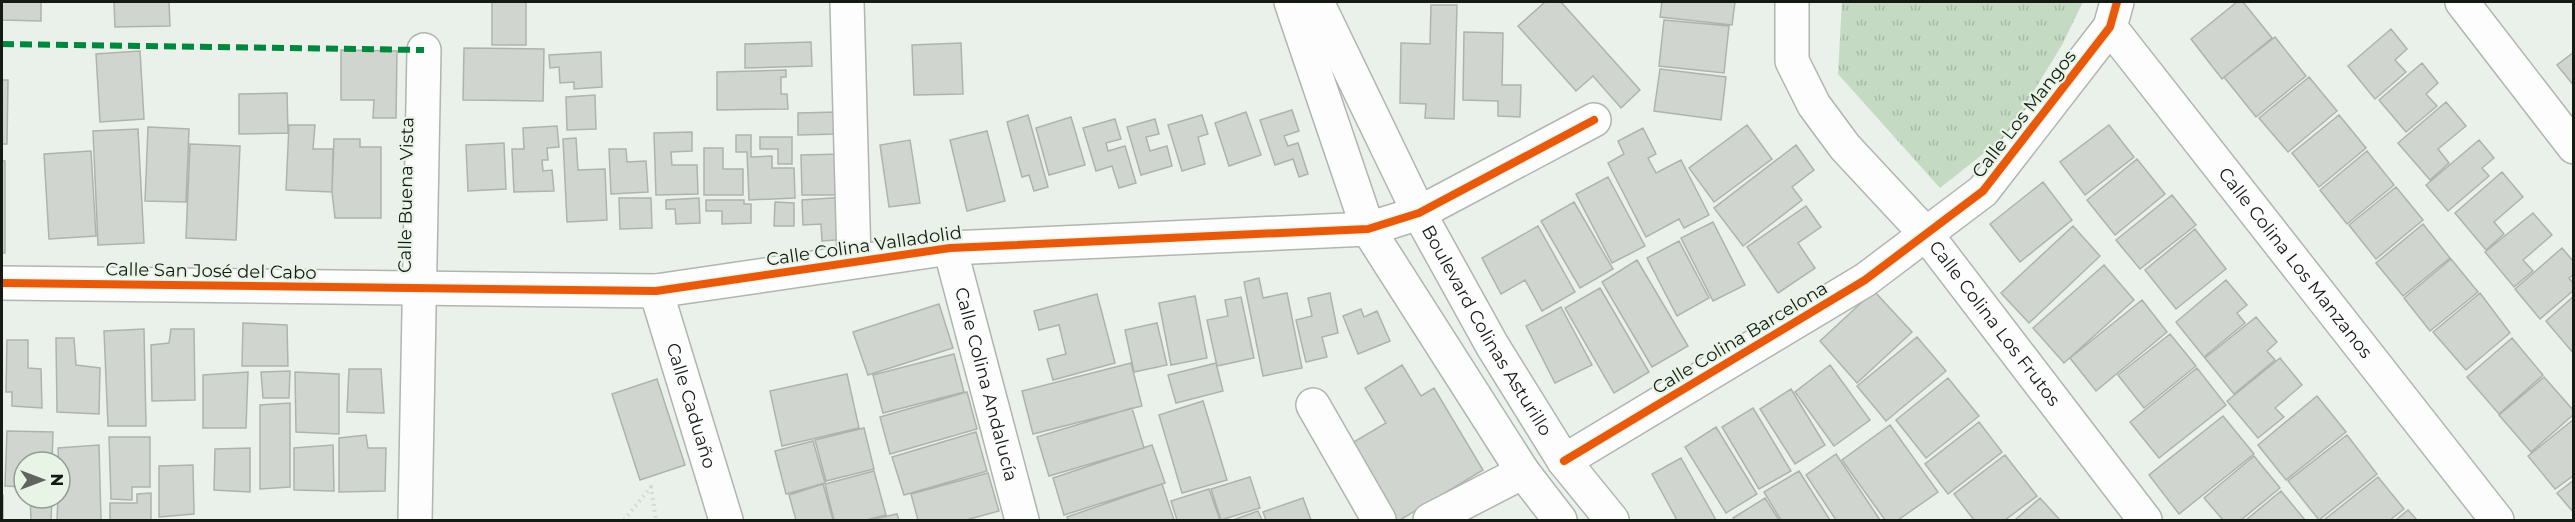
<svg xmlns="http://www.w3.org/2000/svg" width="2575" height="522" viewBox="0 0 2575 522" font-family="Montserrat,sans-serif">
<style>
.park{fill:url(#park-tufts)}
.building{fill:#d0d5d0;stroke:#aeb3ae;stroke-width:1.5}
.lines{fill:none;stroke-linecap:round;stroke-linejoin:round}
.street-casing{stroke:#b0b5b0;stroke-width:36}
.path{stroke:#d3d5d2;stroke-width:4;stroke-dasharray:1.5 4.5;stroke-linecap:butt}
.street{stroke:#fcfdfc;stroke-width:33}
.quiet{stroke:#00873e;stroke-width:6;stroke-dasharray:12 6;stroke-linecap:butt}
.cycleway-casing{stroke:#e7f4e6;stroke-width:11}
.cycleway{stroke:#e8590c;stroke-width:8}
.labels{text-anchor:middle;stroke-width:4.5;stroke-linejoin:round;paint-order:stroke}
.street-label{font-size:18px;fill:#151a15;stroke:#e7f4e6}
</style>
<defs>
<pattern id="park-tufts" width="24" height="20" patternUnits="userSpaceOnUse" patternTransform="scale(1.5)"><rect width="24" height="20" fill="#c4dac3"/><path d="M3 7l-1-3M5 7V3M7 7l1-3M15 17l-1-3M17 17v-4M19 17l1-3" fill="none" stroke="#a8baa7"/></pattern>
</defs>
<rect width="100%" height="100%" fill="#eaf0ea"/>
<path class="park" d="M1842,2H2083L2062,45L2007,135L1940,188L1838,74Z"/>
<path class="building" d="M2,2H41V21L2,20Z
M114,2H169L170,26L115,27Z
M492,2H526V45H492Z
M1545,2H1561L1640,90L1621,108L1593,76L1576,91L1518,26Z
M1662,2H1735L1732,25L1660,17Z
M2237,2H2243L2272,38L2222,79L2191,39Z
M1431,5H1457L1454,119L1425,118L1426,104L1400,103L1401,43L1430,44Z
M1664,20L1729,26L1724,73L1659,66Z
M2391,29L2407,49L2395,60L2406,72L2375,99L2348,66Z
M1464,32L1503,33L1502,85H1521L1520,117L1498,116V101L1463,100Z
M2275,37L2306,76L2256,117L2224,77Z
M811,42L812,66L745,68V44Z
M961,43L963,94L914,95L912,45Z
M464,48L544,49L543,101L463,100Z
M341,50L397,51L396,118H373L374,100H341Z
M140,51L144,119L100,122L96,54Z
M601,52L602,87L574,89V82L560,83L559,67L550,68L549,55Z
M2574,52V86L2557,65Z
M2422,63L2438,83L2426,94L2437,106L2406,132L2379,100Z
M1660,69L1726,77L1721,120L1654,111Z
M786,70V77H781V94H787L788,109L717,110V72Z
M2309,77L2337,111L2288,152L2259,118Z
M2,80H8L7,144H2Z
M287,93L288,133L239,134V94Z
M595,95L596,129L567,130L566,97Z
M2446,102L2466,126L2438,149L2449,163L2430,180L2398,143Z
M1292,110L1299,131L1284,136L1288,146L1298,143L1308,174L1299,177L1293,159L1275,165L1260,120Z
M837,112L838,134L798,135V113Z
M1246,112L1261,155L1229,166L1215,123Z
M1028,115L1048,187L1034,191L1029,175L1022,177L1007,122Z
M1202,115L1208,134L1198,137L1205,164L1182,171L1168,125Z
M2339,115L2366,148L2319,187L2292,153Z
M1071,117L1085,165L1049,175L1036,128Z
M1115,119L1121,139L1106,143L1108,151L1125,146L1136,183L1119,188L1112,166L1096,171L1083,128Z
M1155,119L1159,134L1146,137L1150,151L1167,146L1172,166L1141,175L1127,127Z
M289,125H315L313,149H333L332,192L286,190Z
M1747,125L1772,159L1714,202L1689,168Z
M2109,125L2134,157L2085,195L2060,162Z
M557,126L559,147L547,148L548,160H542L543,171L552,170L554,191L514,192L512,149H524L523,128Z
M148,127L189,129L186,202L145,201Z
M1643,128L1656,154L1648,158L1656,173L1681,160L1709,215L1684,228L1679,219L1646,237L1608,163L1624,154L1618,141Z
M138,129L144,243L98,245L93,131Z
M987,131L1005,201L967,211L950,140Z
M692,132V151L671,152L672,165H697L698,194L656,195L654,133Z
M736,135H751V157L772,156V168H794L795,198L749,200L747,152H736Z
M760,137H792V164H778V149H760Z
M576,138L578,170L605,169L607,220L567,222L563,139Z
M334,139H360V147H381V218H335L332,192Z
M910,140L920,203L889,207L880,145Z
M2479,140L2494,158L2482,168L2489,176L2448,211L2426,185Z
M504,143L506,189L468,191L466,145Z
M190,144L240,146L236,240L186,238Z
M1796,145L1814,170L1792,187L1802,200L1743,246L1714,208Z
M704,148H723V169H743V195H704Z
M609,149H626L627,162L646,161L648,192L611,194Z
M91,151L96,236L49,239L44,154Z
M2367,151L2394,185L2347,224L2320,190Z
M842,154L843,195H802L801,155Z
M2137,159L2165,194L2115,235L2087,200Z
M2,161H5V253H2Z
M2502,172L2523,197L2494,222L2504,234L2486,250L2455,213Z
M1608,177L1645,246L1612,263L1576,194Z
M2043,182L2072,220L2020,262L1990,224Z
M2396,187L2423,220L2376,259L2349,225Z
M2172,195L2196,225L2140,269L2116,240Z
M846,197L849,239L822,241L821,224L803,225L802,200Z
M619,198H651L652,228L620,229Z
M699,198L700,223L676,224L675,209H666V200Z
M706,200H744V204H751V223L722,224V211H706Z
M775,202L794,203V226H774Z
M1574,202L1613,269L1580,288L1541,221Z
M1806,206L1821,227L1798,243L1815,268L1778,293L1747,247Z
M2533,213L2552,235L2523,260L2533,271L2514,287L2485,252Z
M1713,222L1745,285L1713,301L1681,238Z
M2423,224L2450,258L2403,296L2376,263Z
M1538,226L1575,292L1542,311L1525,280L1501,294L1482,258Z
M2073,226L2100,256L2029,323L2001,293Z
M2195,229L2226,269L2176,309L2145,270Z
M1679,241L1709,298L1677,316L1647,258Z
M2562,248L2574,262V274L2569,278L2574,284V290L2540,319L2515,289Z
M2451,259L2478,292L2430,331L2404,298Z
M1637,260L1688,346L1652,367L1602,282Z
M2104,265L2134,300L2064,363L2033,328Z
M1259,278L1263,298L1287,293L1302,368L1263,376L1244,282Z
M2226,280L2247,305L2237,313L2245,323L2204,357L2176,322Z
M1600,288L1649,372L1614,393L1565,308Z
M1874,291L1912,332L1857,383L1820,341Z
M1330,293L1338,333L1322,337L1327,357L1306,362L1296,320L1312,316L1308,298Z
M2480,293L2510,333L2466,370L2433,332Z
M1097,294L1115,363L1053,380L1047,359L1066,354L1059,325L1039,330L1034,311Z
M1195,296L1207,358L1171,365L1159,303Z
M2574,296V354L2546,321Z
M1241,297L1254,358L1217,366L1207,320L1228,316L1225,300Z
M2142,300L2167,332L2096,391L2070,358Z
M939,304L953,348L868,375L853,332Z
M1561,307L1592,365L1555,383L1526,326Z
M1361,309L1364,317L1377,311L1390,341L1358,354L1343,316Z
M2256,317L2277,342L2267,351L2275,360L2234,394L2205,358Z
M243,323L287,325L288,366H242Z
M1157,323L1167,365L1134,372L1125,330Z
M144,329L146,426H108L104,331Z
M171,329H194L195,400L152,401L151,345L169,343Z
M2170,334L2196,366L2144,408L2118,375Z
M1917,337L1946,371L1886,421L1857,386Z
M56,338H74L76,365L100,368L99,414L57,412Z
M2512,338L2543,375L2499,414L2467,377Z
M7,340H28V368L41,369L42,408L12,406V392H6Z
M954,354L964,392L883,413L873,375Z
M2280,358L2302,385L2275,408L2284,417L2258,438L2227,401Z
M1131,363L1142,406L1033,434L1022,391Z
M1216,363L1223,391L1176,403L1168,375Z
M1402,365L1421,396L1434,388L1483,470L1400,520H1391L1347,446L1386,423L1365,388Z
M1830,365L1870,420L1834,446L1795,392Z
M2197,368L2226,405L2159,458L2130,422Z
M349,369H381L384,413L347,412Z
M290,371L289,398H263L261,372Z
M248,372L246,428H203V375Z
M295,372L339,374V434L296,432Z
M847,374L859,428L782,446L770,391Z
M2544,377L2574,411V414L2531,452L2499,415Z
M1948,378L1979,416L1926,458L1896,420Z
M657,379L685,465L640,480L612,394Z
M1791,389L1825,445L1795,464L1760,409Z
M967,392L977,429L890,454L880,417Z
M2317,396L2346,432L2286,480L2258,445Z
M1203,401L1227,480L1182,493L1159,415Z
M290,403V487L260,489V405Z
M1132,408L1144,448L1049,476L1037,437Z
M1753,408L1791,471L1759,489L1722,427Z
M2223,416L2254,454L2179,514L2149,475Z
M2574,419V475L2555,489L2528,456Z
M1979,422L2002,452L1948,494L1925,464Z
M1890,425L1938,492L1898,520H1885L1842,460Z
M1716,427L1757,494L1726,513L1685,447Z
M864,428L874,469L826,481L815,440Z
M7,431L53,432L52,462H24V487L5,486Z
M976,432L987,471L904,495L892,457Z
M366,435L368,448H386L385,491L339,492V438Z
M2347,435L2377,474L2319,520L2288,481Z
M109,437H150V487H132V500L111,499Z
M813,441L825,483L786,494L775,451Z
M99,445L101,520H57L58,498H60L58,448Z
M333,445L334,491L294,490V448Z
M1152,445L1165,483L1064,515L1053,478Z
M250,448V492L214,490L215,449Z
M1836,454L1880,520H1836L1806,475Z
M2005,455L2037,496L2005,520H1974L1954,494Z
M2254,456L2280,488L2241,520H2223L2204,498Z
M1681,458L1716,520H1677L1652,474Z
M193,465L194,514L159,517V466Z
M874,471L886,515L866,520H834L825,484Z
M1799,471L1830,520H1781L1764,492Z
M988,473L999,511L966,520H918L911,494Z
M1250,477L1260,508L1221,520L1211,489Z
M2378,477L2404,509L2390,520H2324Z
M2574,480V513L2557,493Z
M823,484L833,520H796L789,495Z
M1162,484L1174,520H1068L1067,517Z
M1209,489L1220,520H1177L1171,501Z
M2281,491L2305,520H2246Z
M151,493V520H110V503H137V494Z
M2,495H3V520H2Z
M30,498H52L51,520H31Z
M1303,498L1311,520H1266L1263,512Z
M1765,498L1779,520H1735L1733,518Z
M2040,498L2060,520H2015Z
M2408,510L2417,520H2396Z
M1258,511L1262,520H1233Z
M897,514L899,520H870Z"/>
<g class="lines">
<defs>
<g id="street">
<path d="M847,2L854,260"/>
<path d="M1291,2L1368,229L1523,472L1560,520"/>
<path id="s1" d="M1317,2L1419,213L1492,345L1564,461L1612,520"/>
<path id="s2" d="M1792,2V61L1814,105L1845,147L1926,234L2145,520"/>
<path d="M2462,2L2574,147"/>
<path id="s3" d="M2110,27L2497,520"/>
<path id="s4" d="M950,248L1022,520"/>
<path d="M2,283L656,291L950,248L1368,229L1419,213L1594,120"/>
<path id="s5" d="M656,291L726,520"/>
<path d="M1313,405L1379,520"/>
<path d="M1564,461L1865,280L1983,191L2110,27L2117,2"/>
<path d="M415,520L424,50"/>
<path d="M1430,520L1523,472"/>
</g>
</defs>
<use href="#street" class="street-casing"/>
<path class="path" d="M624,520L651,487L656,520"/>
<use href="#street" class="street"/>
<path class="quiet" d="M2,44L424,50"/>
<defs>
<path id="cycleway" d="M2,283L656,291L950,248L1368,229L1419,213L1594,120
M1564,461L1865,280L1983,191L2110,27L2117,2"/>
</defs>
<use href="#cycleway" class="cycleway-casing"/>
<use href="#cycleway" class="cycleway"/>
</g>
<g class="labels">
<g class="street-label">
<text transform="translate(2024 114) rotate(-52)" y="6">Calle Los Mangos</text>
<text transform="translate(406 195) rotate(-89)" y="6">Calle Buena Vista</text>
<text transform="translate(864 246) rotate(-8)" y="6">Calle Colina Valladolid</text>
<text dy="6" stroke="none"><textPath href="#s3" startOffset="300">Calle Colina Los Manzanos</textPath></text>
<text transform="translate(211 271) rotate(1)" y="6">Calle San José del Cabo</text>
<text dy="6" stroke="none"><textPath href="#s2" startOffset="392">Calle Colina Los Frutos</textPath></text>
<text dy="6" stroke="none"><textPath href="#s1" startOffset="370">Boulevard Colinas Asturillo</textPath></text>
<text transform="translate(1740 338) rotate(-31)" y="6">Calle Colina Barcelona</text>
<text dy="6" stroke="none"><textPath href="#s4" startOffset="141">Calle Colina Andalucía</textPath></text>
<text dy="6" stroke="none"><textPath href="#s5" startOffset="120">Calle Caduaño</textPath></text>
</g>
</g>
<rect width="2575" height="522" fill="none" stroke="#151a15" stroke-width="6"/>
<g transform="translate(42 480) rotate(90)"><circle r="28" fill="#e7f4e6" stroke="#939d92" stroke-width="1.5"/>
<path d="M0-4.5L10 22L0 15L-10 22Z" fill="#606560"/>
<text y="-9" font-size="16" font-weight="bold" text-anchor="middle" fill="#151a15">N</text>
</g>
</svg>
